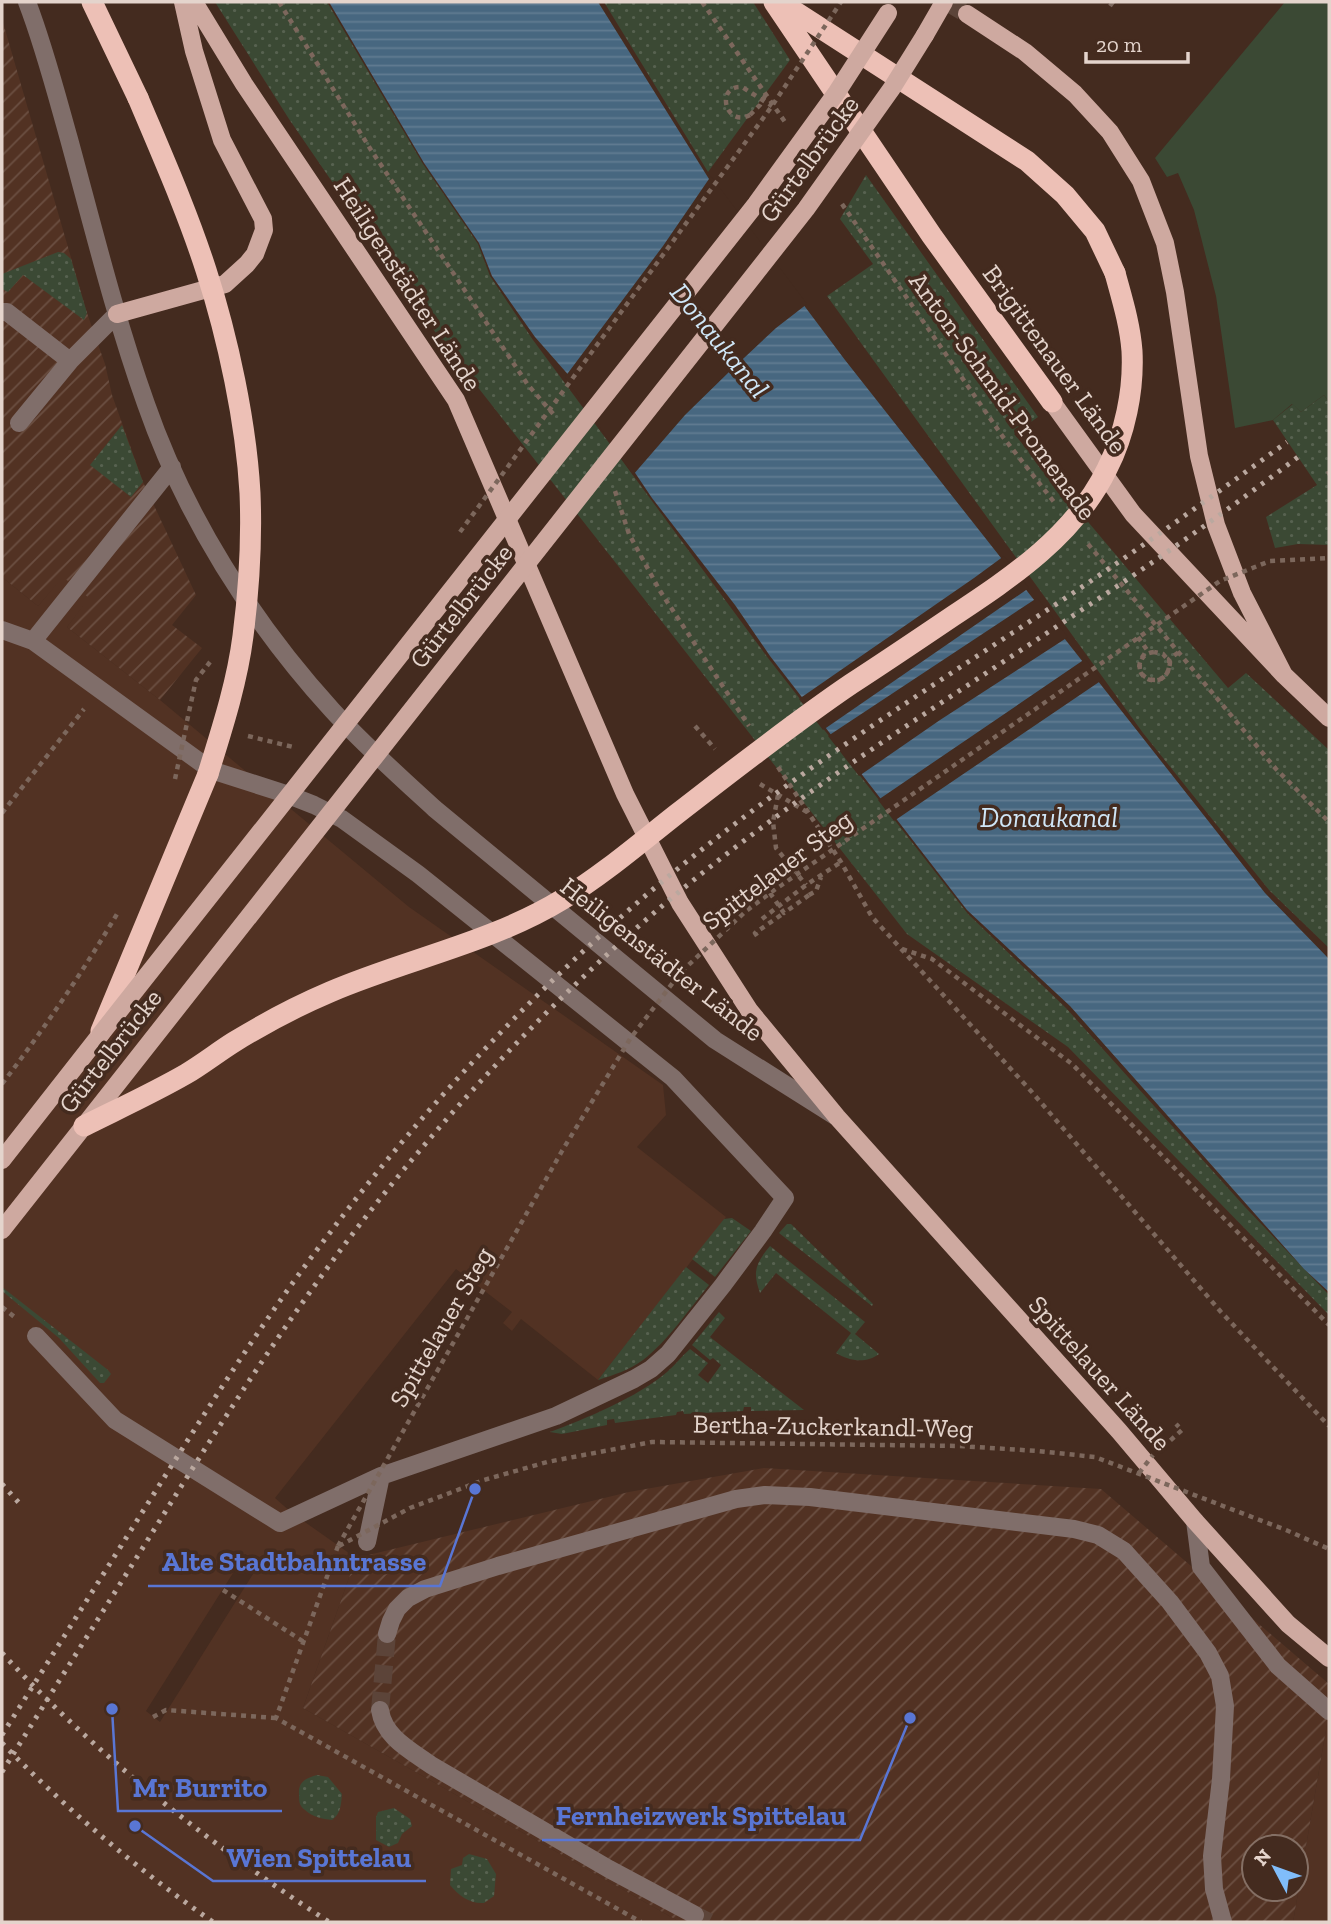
<svg xmlns="http://www.w3.org/2000/svg" width="1331" height="1924" viewBox="0 0 1331 1924" font-family="'Zilla Slab',serif">
<style>
.built{fill:#523223;fill-rule:evenodd}
.industrial{fill:url(#industrial-furrows);fill-rule:evenodd}
.grass{fill:url(#grass-dots)}
.garden{fill:#3b4934}
.water{fill:url(#water-rules)}
.pier{fill:#442b1f}
.lines{fill:none;stroke-linecap:round;stroke-linejoin:round}
.minor-tunnel{stroke:#5c4439;stroke-width:18;stroke-dasharray:18 9;stroke-linecap:butt}
.major-tunnel{stroke:#5c4439;stroke-width:18;stroke-dasharray:18 9;stroke-linecap:butt}
.path{stroke:#7c675c;stroke-width:4.5;stroke-dasharray:5 5;stroke-linecap:butt}
.minor{stroke:#806e6a;stroke-width:18}
.major{stroke:#cea9a0;stroke-width:18}
.highway{stroke:#edc0b6;stroke-width:21}
.rail{stroke:#baa89f;stroke-width:5;stroke-dasharray:3.5 7;stroke-linecap:butt}
.path-bridge{stroke:#7c675c;stroke-width:4.5;stroke-dasharray:5 5;stroke-linecap:butt}
.major-bridge{stroke:#cea9a0;stroke-width:18}
.highway-bridge{stroke:#edc0b6;stroke-width:21}
.labels{text-anchor:middle;stroke-width:7;stroke-linejoin:round;paint-order:stroke}
.street-label{font-size:26px;fill:#e4d4cc;stroke:#442b1f}
.water-label{font-size:28px;font-style:italic;fill:#cfe6f7;stroke:#442b1f}
.leader{fill:none;stroke:#5976d4;stroke-width:2.5}
.callout-dot{fill:#5976d4;stroke:#442b1f;stroke-width:2.5}
.callout-label{font-size:28px;text-anchor:middle;font-weight:bold;fill:#5976d4;stroke:#442b1f;stroke-width:7;stroke-linejoin:round;paint-order:stroke}
</style>
<defs>
<pattern id="industrial-furrows" width="10" height="10" patternUnits="userSpaceOnUse" patternTransform="scale(1.75)"><rect width="10" height="10" fill="#523223"/><path d="M-1 1l2-2M0 10L10 0M9 11l2-2" fill="none" stroke="#6b4f42"/></pattern>
<pattern id="grass-dots" width="8" height="8" patternUnits="userSpaceOnUse" patternTransform="scale(1.75)"><rect width="8" height="8" fill="#3b4934"/><path d="M2 2h.1M6 6h.1" fill="none" stroke="#576250" stroke-width="1.8" stroke-linecap="round"/></pattern>
<pattern id="water-rules" width="6" height="5" patternUnits="userSpaceOnUse" patternTransform="scale(1.75)"><rect width="6" height="5" fill="#476780"/><path d="M0 2.5h6" fill="none" stroke="#617c91"/></pattern>
</defs>
<rect width="100%" height="100%" fill="#442b1f"/>
<path class="built" d="M63,576L90,598L67,627L160,700L409,907L663,1085L666,1115L637,1147L726,1217L598,1380L521,1319L512,1331L503,1323L512,1312L456,1269L275,1498L292,1513L356,1558L303,1708L680,1922H2V577L38,606ZM245,1554L260,1563L160,1722L146,1711Z
M1329,1712V1922H1293Z"/>
<path class="industrial" d="M2,19L87,313L105,364L112,395L143,482L196,595L172,625L202,648L160,700L67,627L89,598L63,577L38,606L2,577Z
M764,1468L1101,1489L1329,1684V1712L1293,1922H680L303,1708L356,1558L629,1492ZM1254,1847H1296V1889H1254Z"/>
<path class="grass" d="M215,2H327L423,164L478,244L490,276L533,340L768,658L968,914L1066,1008L1245,1207L1329,1295V1315L1068,1047L907,934L440,339L289,119Z
M604,2H753L790,60L708,172Z
M866,175L1038,417L1014,434L1228,688L1246,673L1329,750V948L1269,890L1143,733L827,296L873,264L840,219Z
M58,252L64,253L71,259L87,313L84,320L23,275L8,292L2,289V274Z
M1324,395L1329,402V545L1298,544L1275,548L1266,517L1317,485L1273,420L1293,404L1301,412Z
M122,425L143,482L131,497L90,465Z
M732,1218L751,1231L715,1277L692,1259L724,1219Z
M787,1224H791L873,1304L872,1306L779,1233Z
M770,1246L865,1322L855,1334L879,1354C866,1364 849,1361 836,1353L851,1333L776,1273L760,1293C752,1271 756,1263 770,1246Z
M686,1267L709,1285C690,1308 667,1342 643,1360C629,1370 614,1375 598,1380Z
M2,1287L108,1370L111,1374L104,1383H100L59,1338L2,1291Z
M719,1312L725,1318L710,1337L804,1410L751,1411V1407H744L743,1411L684,1414L683,1411L677,1412L676,1415L615,1423L614,1419L607,1420V1425L562,1434L550,1432C585,1419 638,1397 667,1372C675,1365 682,1356 690,1349L708,1363L698,1375L708,1383L721,1365L713,1358L710,1360L692,1345Z
M317,1775L328,1777L342,1794C341,1804 341,1814 332,1820C322,1819 313,1817 305,1810C299,1806 299,1801 299,1794C298,1782 306,1778 317,1775Z
M394,1808L410,1819L412,1826L402,1834L398,1843L389,1847L376,1840V1817L378,1812Z
M469,1854L487,1859L496,1874L494,1896L484,1903C470,1904 459,1896 450,1885L451,1869L462,1865L463,1858Z"/>
<path class="garden" d="M1285,2H1329V402L1324,395L1301,412L1292,404L1273,420L1235,428L1216,296L1194,210L1178,173L1167,177L1155,158Z"/>
<path class="water" d="M329,2H598L709,179L845,360L1265,893L1329,959V1292L1304,1269L1070,1006L967,910L770,656L735,605L652,498L572,379L535,337L492,276L479,243L424,163Z"/>
<path class="pier" d="M711,176L807,304L776,328L729,372L685,415L633,475L565,377L663,246Z
M1004,556L1029,588L823,730L799,699L974,578Z
M1037,598L1068,637L940,720L859,776L828,736Z
M1085,659L1102,680L894,821L878,800Z"/>
<g class="lines">
<path class="minor-tunnel" d="M380,1710L387,1634
M695,1915L709,1922"/>
<path class="major-tunnel" d="M947,2L967,14"/>
<path class="path" d="M279,2L371,150L528,385L556,417
M702,2L785,122
M1110,6L1113,2
M750,115L760,105L766,94
M842,204L1003,437L1054,502
M1327,474L1329,473
M615,491L629,534L660,591L749,726
M1088,544L1276,769L1329,822
M1154,652C1148,653 1143,655 1141,661C1132,682 1173,691 1169,659L1179,652
M187,721L196,680L210,662
M695,726L715,749
M248,736L293,747
M778,767L841,862L872,917L1031,1091L1221,1312L1329,1426
M760,784L807,812
M778,795L773,822L776,848L806,885
M2,813L84,709
M809,895L816,891L821,877
M762,919L806,885L841,862
M757,936L755,933L784,913
M902,949L932,959L1072,1064L1329,1325
M2,1084C44,1029 82,973 117,914
M2,1307L17,1319
M1163,1447L1182,1430L1176,1424
M338,1546L276,1718L641,1922
M223,1590L304,1642
M153,1717L166,1710L276,1718"/>
<path class="minor" d="M27,2C44,46 56,93 69,139C93,227 115,317 146,404C185,516 252,622 332,710C364,745 400,777 435,809L715,1040L835,1116
M2,312H7L70,361
M19,423L70,361L117,314
M2,630L33,641L211,770L286,794L314,805L342,819L418,874L673,1078L785,1198L763,1231L723,1285L668,1354L651,1369L634,1379L556,1416L381,1476L280,1523L115,1420L36,1336
M33,641L172,467
M1195,1521L1201,1567L1278,1666L1329,1711
M367,1542L381,1476
M387,1634L391,1621L397,1609L408,1598L425,1589L498,1566L736,1499L765,1495L810,1497L1074,1529L1098,1535L1124,1551L1170,1602L1208,1653L1220,1676L1225,1706L1221,1779L1212,1856L1214,1889L1223,1922
M380,1710C384,1737 410,1750 431,1765L609,1869L695,1915"/>
<path class="major" d="M194,2L244,84L456,400L625,794L680,903L749,1010L837,1117L1119,1431L1195,1521L1288,1624L1329,1658
M967,14L1025,52L1075,94L1110,132L1141,181L1165,243L1175,292L1199,456L1216,525L1242,593L1284,675
M925,35L944,2
M117,314L225,284L247,264L255,254L264,230L263,219L222,140L194,51L183,2
M1052,402L1133,514L1284,675L1329,718
M2,1160L100,1035
M2,1230L84,1126"/>
<path class="highway" d="M92,2L138,98
M774,2L932,236L1052,402
M780,2L1027,161L1065,195L1095,231L1115,273
M101,1031L208,774"/>
<path class="rail" d="M2,1484L20,1504
M2,1653C98,1757 211,1845 329,1922
M2,1735C53,1654 104,1573 155,1492C211,1403 268,1313 332,1230C418,1116 515,1011 622,916C759,795 914,698 1067,597C1142,547 1214,495 1287,442
M2,1743C66,1809 137,1869 213,1922
M2,1772C55,1687 109,1602 162,1517C222,1421 283,1326 351,1236C435,1126 529,1024 632,932C771,809 929,712 1083,609C1156,561 1228,510 1298,457"/>
<path class="path-bridge" d="M750,115C725,128 715,85 742,87L772,106
M460,532L772,106L841,2
M1138,637L1147,650C1145,654 1142,656 1141,660C1131,680 1168,693 1170,662L1163,654L1154,652
M175,779L187,723
M770,893L784,913L809,895
M1139,1473L1153,1455
M338,1546L562,1151L630,1039L681,972L746,911L770,893L1220,581L1270,561L1329,558
M339,1546L410,1508L484,1480L547,1462L652,1442L960,1446L1038,1451L1095,1457L1286,1530L1329,1549"/>
<path class="major-bridge" d="M100,1035L756,204L837,92L888,13
M84,1126L806,209L892,88L925,35"/>
<path class="highway-bridge" d="M138,98C162,155 187,211 206,270C228,338 246,422 250,493C252,541 249,589 243,636C237,683 222,729 208,774
M84,1126C118,1109 153,1093 186,1074C203,1064 218,1052 234,1042C265,1023 297,1006 330,992C407,959 491,943 563,899C604,874 641,842 678,813C735,769 792,724 851,684C885,662 919,639 953,616C1012,577 1075,535 1107,469C1125,434 1134,390 1132,351C1130,324 1122,299 1115,273"/>
</g>
<g class="labels">
<g class="street-label">
<text transform="translate(809 159) rotate(-54)" y="9">Gürtelbrücke</text>
<text transform="translate(408 284) rotate(57)" y="9">Heiligenstädter Lände</text>
<text transform="translate(1055 359) rotate(54)" y="9">Brigittenauer Lände</text>
<text transform="translate(1003 396) rotate(54)" y="9">Anton-Schmid-Promenade</text>
<text transform="translate(461 606) rotate(-52)" y="9">Gürtelbrücke</text>
<text transform="translate(777 870) rotate(-37)" y="9">Spittelauer Steg</text>
<text transform="translate(662 959) rotate(38)" y="9">Heiligenstädter Lände</text>
<text transform="translate(110 1051) rotate(-52)" y="9">Gürtelbrücke</text>
<text transform="translate(441 1327) rotate(-60)" y="9">Spittelauer Steg</text>
<text transform="translate(1100 1373) rotate(48)" y="9">Spittelauer Lände</text>
<text transform="translate(833 1426) rotate(1)" y="9">Bertha-Zuckerkandl-Weg</text>
</g>
<g class="water-label">
<text transform="translate(720 340) rotate(51)" y="10">Donaukanal</text>
<text x="1049" y="827">Donaukanal</text>
</g>
</g>
<path class="leader" d="M475 1489L440 1586H148M112 1709L118 1811H282M910 1718L860 1840H542M135 1826L213 1881H426"/>
<g class="callout-dot">
<circle cx="475" cy="1489" r="7"/>
<circle cx="112" cy="1709" r="7"/>
<circle cx="910" cy="1718" r="7"/>
<circle cx="135" cy="1826" r="7"/>
</g>
<g class="callout-label">
<text x="294" y="1571">Alte Stadtbahntrasse</text>
<text x="200" y="1797">Mr Burrito</text>
<text x="701" y="1825">Fernheizwerk Spittelau</text>
<text x="319" y="1867">Wien Spittelau</text>
</g>
<rect width="1331" height="1924" fill="none" stroke="#e4d4cc" stroke-width="7"/>
<g transform="translate(1275 1868) rotate(311)"><circle r="33" fill="#442b1f" stroke="#846f64" stroke-width="2"/>
<path d="M0-5L12 26L0 18L-12 26Z" fill="#80bdfa"/>
<text y="-10" font-size="19" font-weight="bold" text-anchor="middle" fill="#e4d4cc">N</text>
</g>
<path d="M1086 52v10h102v-10" fill="none" stroke="#e4d4cc" stroke-width="3.5"/>
<text x="1096" y="52" font-size="21" fill="#e4d4cc" stroke="#442b1f" stroke-width="5" paint-order="stroke">20 m</text>
</svg>
